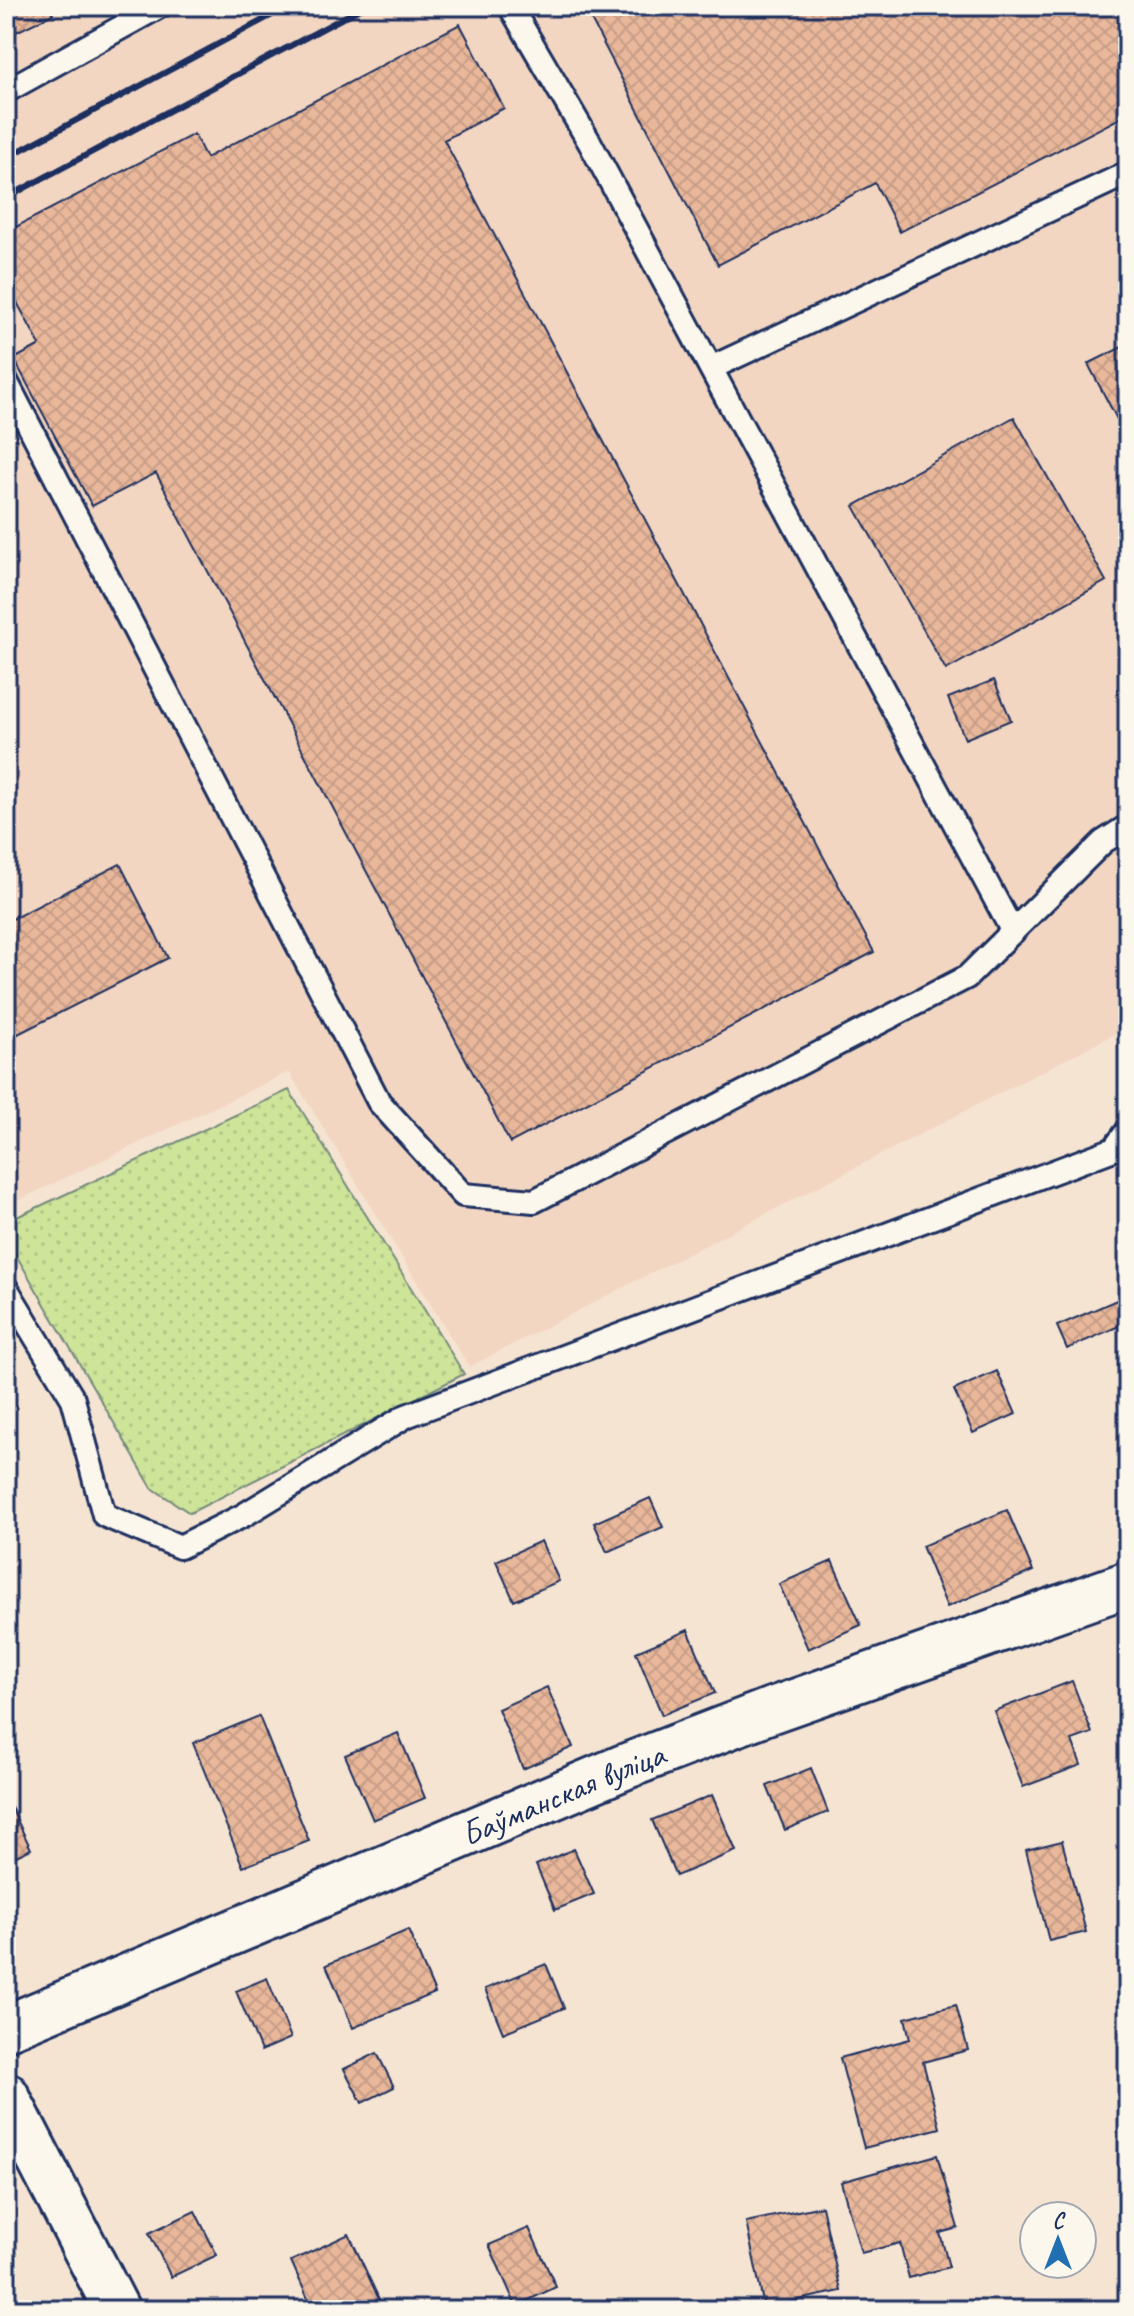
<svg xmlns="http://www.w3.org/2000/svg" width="1134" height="2316" viewBox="0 0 1134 2316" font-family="Caveat,sans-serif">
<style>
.built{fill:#f2d6c2}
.grass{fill:url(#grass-dots);stroke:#748a7c;stroke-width:2}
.building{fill:url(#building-cross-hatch);stroke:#1b2f5e;stroke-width:2}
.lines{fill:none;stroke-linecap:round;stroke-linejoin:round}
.lane-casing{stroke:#1b2f5e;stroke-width:28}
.secondary-casing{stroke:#1b2f5e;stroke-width:50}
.lane{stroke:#fbf7ec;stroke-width:22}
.secondary{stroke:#fbf7ec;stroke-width:44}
.rail{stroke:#1b2f5e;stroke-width:6}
.labels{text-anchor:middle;stroke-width:8;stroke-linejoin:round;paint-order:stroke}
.street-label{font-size:34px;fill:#1b2f5e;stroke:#fbf7ec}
</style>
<defs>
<pattern id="grass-dots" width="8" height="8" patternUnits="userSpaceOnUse" patternTransform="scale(2)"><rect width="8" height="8" fill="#cee499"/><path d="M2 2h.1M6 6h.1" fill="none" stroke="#b0c486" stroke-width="1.8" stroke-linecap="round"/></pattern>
<pattern id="building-cross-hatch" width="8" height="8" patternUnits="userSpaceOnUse" patternTransform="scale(2)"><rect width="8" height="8" fill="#e9b79a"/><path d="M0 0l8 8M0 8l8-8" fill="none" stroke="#c79e87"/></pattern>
</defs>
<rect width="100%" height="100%" fill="#f6e4d3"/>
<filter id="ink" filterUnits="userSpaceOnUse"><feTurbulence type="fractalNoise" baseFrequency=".0125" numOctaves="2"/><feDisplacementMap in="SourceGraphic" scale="16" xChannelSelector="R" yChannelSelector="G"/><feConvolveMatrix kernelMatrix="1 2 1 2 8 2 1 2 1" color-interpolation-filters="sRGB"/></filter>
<g filter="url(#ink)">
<path class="built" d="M6,6H1128V1027L469,1367L289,1072L6,1206Z"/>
<path class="grass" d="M289,1090L464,1374L190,1513L152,1488L6,1238V1222Z"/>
<path class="building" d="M6,6H49L53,14L6,37Z
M584,6H1128V114L900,232L875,183L718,265Z
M460,24L504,108L444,140L874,952L510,1143L156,473L92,506L14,359L40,345L6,282V232L194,134L206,158Z
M1128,344V440L1088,364Z
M1014,417L1106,581L946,670L854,506Z
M994,680L1011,720L965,739L948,698Z
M120,864L168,958L6,1040V922Z
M1128,1295V1322L1067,1349L1057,1326Z
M997,1371L1016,1414L973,1433L954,1390Z
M650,1498L663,1527L607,1552L594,1523Z
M1007,1510L1033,1571L947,1607L922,1546Z
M541,1541L559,1581L514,1601L496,1561Z
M832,1561L861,1625L808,1649L779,1584Z
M688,1630L715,1693L662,1715L636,1652Z
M1072,1681L1092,1733L1072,1740L1081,1765L1023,1787L994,1711Z
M547,1687L573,1747L523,1769L498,1709Z
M259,1716L309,1841L243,1867L193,1743Z
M398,1733L425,1798L373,1820L345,1755Z
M811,1768L828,1812L785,1830L767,1786Z
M712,1795L736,1851L676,1876L652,1820Z
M6,1797L31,1849L6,1861Z
M1062,1841L1086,1932L1049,1941L1026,1850Z
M574,1849L594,1894L555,1910L536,1865Z
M408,1930L435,1993L353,2028L326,1965Z
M546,1964L564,2008L503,2033L485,1989Z
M267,1978L291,2038L261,2051L236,1991Z
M956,2005L968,2050L923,2062L940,2128L864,2148L840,2058L910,2039L905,2018Z
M377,2053L394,2087L362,2103L344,2069Z
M937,2155L958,2228L940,2233L949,2267L909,2278L900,2243L861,2253L841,2182Z
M822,2206L841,2291L764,2307L746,2222Z
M195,2211L217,2255L171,2277L149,2233Z
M529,2228L556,2287L516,2306L489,2245Z
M349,2234L384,2310H313L291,2261Z"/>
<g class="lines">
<defs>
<path id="lane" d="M510,6L590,143L1013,932
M6,91L160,6
M711,368L1128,173
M6,381L379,1102L463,1195L534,1201L967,977L1103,842L1128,826
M6,1288L73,1399L104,1515L180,1547L244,1515L406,1416L1114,1149L1128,1130"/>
<g id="secondary">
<path id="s1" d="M6,2028L624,1767L769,1711L1128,1584"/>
<path d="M6,2095L117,2310"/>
</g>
</defs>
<use href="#lane" class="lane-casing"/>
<use href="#secondary" class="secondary-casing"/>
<use href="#lane" class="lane"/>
<use href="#secondary" class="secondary"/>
<path class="rail" d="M6,158L289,6
M6,198L365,6"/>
</g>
</g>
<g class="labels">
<g class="street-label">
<text dy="12" stroke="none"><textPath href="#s1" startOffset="604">Баўманская вуліца</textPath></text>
</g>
</g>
<rect width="1134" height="2316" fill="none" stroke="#fbf7ec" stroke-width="32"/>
<rect x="16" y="16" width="1102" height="2284" fill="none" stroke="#1b2f5e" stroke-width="3" filter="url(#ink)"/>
<g transform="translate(1058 2240)"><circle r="38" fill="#fbf7ec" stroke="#a1a7b3" stroke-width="2"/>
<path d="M0-6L14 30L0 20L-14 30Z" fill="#1f6fb2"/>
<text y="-12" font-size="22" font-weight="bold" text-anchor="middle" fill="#1b2f5e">С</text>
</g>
</svg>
